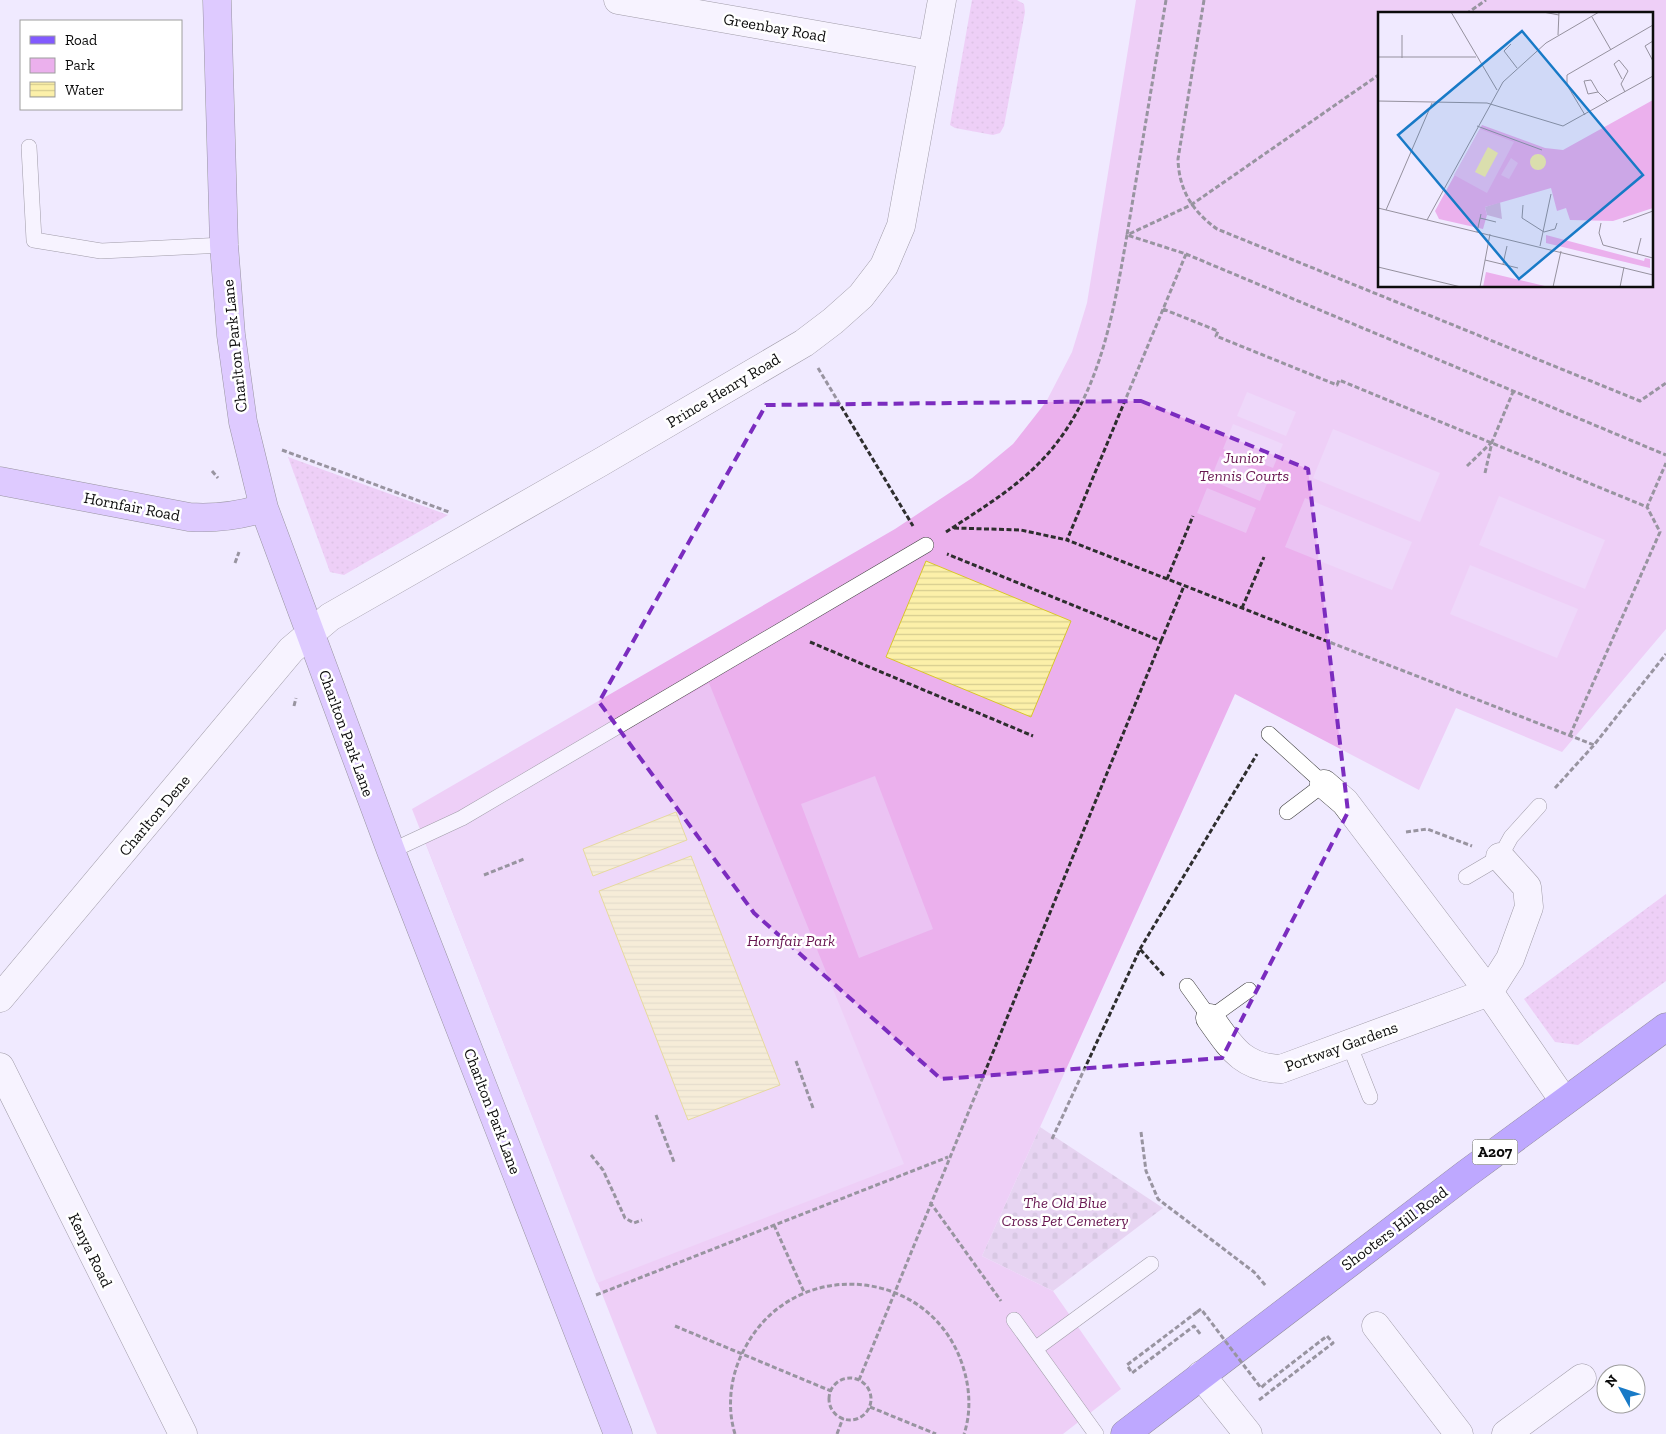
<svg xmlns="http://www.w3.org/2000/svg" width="1666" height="1434" viewBox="0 0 1666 1434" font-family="'Zilla Slab',serif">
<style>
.grass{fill:url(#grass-dots)}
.cemetery{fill:url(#cemetery-stones)}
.park{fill:#ebb0ed;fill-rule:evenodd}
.pitch{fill:#ebc3f3}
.water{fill:url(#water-rules);stroke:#d9c52a}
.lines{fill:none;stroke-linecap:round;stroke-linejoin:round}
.lane-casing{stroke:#3f3f3f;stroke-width:16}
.street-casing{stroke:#3f3f3f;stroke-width:29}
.secondary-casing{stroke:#2e2e2e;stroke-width:29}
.primary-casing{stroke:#1d1d1d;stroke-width:29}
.path{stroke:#2e2e2e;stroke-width:3;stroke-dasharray:5 2.5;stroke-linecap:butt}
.lane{stroke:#fff;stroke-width:15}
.street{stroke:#fff;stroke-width:28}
.secondary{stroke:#c7a5ff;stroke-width:28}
.primary{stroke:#825aff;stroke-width:28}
.path-bridge{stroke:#2e2e2e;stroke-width:3;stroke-dasharray:5 2.5;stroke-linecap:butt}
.marked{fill:none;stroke:#7b2cbf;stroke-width:4;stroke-dasharray:10 6;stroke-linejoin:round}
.labels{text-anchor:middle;stroke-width:5;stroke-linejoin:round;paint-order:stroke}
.shield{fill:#fff;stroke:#555;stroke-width:1}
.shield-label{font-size:15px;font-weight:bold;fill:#0c0c0c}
.street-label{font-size:16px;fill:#0c0c0c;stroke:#fff}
.park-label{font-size:16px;font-style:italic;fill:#681751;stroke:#fff}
.inset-road{fill:none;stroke:#95919e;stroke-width:1}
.view{fill:#187ac7;fill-opacity:0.15;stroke:#187ac7;stroke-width:2.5}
.inset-edge{fill:none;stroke:#0c0c0c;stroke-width:2.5}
</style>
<defs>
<pattern id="grass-dots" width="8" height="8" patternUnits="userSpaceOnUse" patternTransform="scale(1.25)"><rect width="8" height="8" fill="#ebb0ed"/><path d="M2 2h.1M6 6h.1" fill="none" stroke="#c896ca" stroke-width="1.8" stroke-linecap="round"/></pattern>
<pattern id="cemetery-stones" width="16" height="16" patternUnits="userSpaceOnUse" patternTransform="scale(1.25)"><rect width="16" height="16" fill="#dbbae2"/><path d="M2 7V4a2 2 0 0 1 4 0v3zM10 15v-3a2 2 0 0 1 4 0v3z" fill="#bb9fc1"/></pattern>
<pattern id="water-rules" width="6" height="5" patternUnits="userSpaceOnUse" patternTransform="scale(1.25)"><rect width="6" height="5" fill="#fcf0a9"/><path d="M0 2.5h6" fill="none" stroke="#d7cd90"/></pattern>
</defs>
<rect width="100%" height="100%" fill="#f0eaff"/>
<path class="grass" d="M972,0H1017L1024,4L1025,12L1004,126L1000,133L993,135L955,128L950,125Z
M288,457L448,515L344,575L330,572Z
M1666,894V981L1578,1045L1555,1042L1524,999Z"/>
<path class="cemetery" d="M1040,1127L1163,1208L1053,1291L982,1256Z"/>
<path class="park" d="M1136,0H1666V629L1562,752L1456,708L1419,790L1235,694L982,1256L1053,1291L1121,1389L1063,1434H657L412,809L895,529L972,478L1013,444L1046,402L1072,352L1087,303ZM1380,14H1652V286H1380Z"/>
<path class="pitch" d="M1247,392L1296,412L1286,436L1237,416Z
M1233,424L1283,444L1273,468L1223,449Z
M1333,429L1440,473L1420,522L1313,478Z
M1220,456L1270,476L1260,501L1210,480Z
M1207,488L1256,508L1246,533L1197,513Z
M1499,496L1605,540L1585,589L1479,545Z
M1305,498L1412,542L1392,590L1285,547Z
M1470,565L1578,609L1557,658L1450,614Z
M709,683L904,1164L597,1283L426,844Z
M875,776L933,929L859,958L801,804Z"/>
<path class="water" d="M926,561L1071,621L1031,717L886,657Z
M676,812L687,840L593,876L583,849Z
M691,856L780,1085L688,1120L599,891Z"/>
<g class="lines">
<defs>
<path id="lane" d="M29,147L34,240L101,251L224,245
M1269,734L1324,784L1287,812
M391,851L462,818L926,545
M1466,877L1500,857L1511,837L1539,806
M1187,986L1210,1018L1249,990
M1349,1044L1370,1097
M1014,1320L1096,1434
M1035,1349L1151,1264"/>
<path id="street" d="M618,0L932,55
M1324,784L1345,802L1489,992L1564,1101
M0,998L291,650L330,617L601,462L804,343L833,321L861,296L884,266L901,226L942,0
M1210,1018C1231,1047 1242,1068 1281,1069L1489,992L1510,959L1529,907L1527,887L1500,857
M0,1067L183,1434
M1376,1326L1459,1434
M1201,1375L1248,1434
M1506,1434L1582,1378"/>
<path id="secondary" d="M217,0L224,245L231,335L243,422L264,508L391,851L618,1434
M0,481L189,517C216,519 238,516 264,508"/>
<path id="primary" d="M1125,1434L1466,1174L1666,1027"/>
</defs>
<use href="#lane" class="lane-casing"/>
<use href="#street" class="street-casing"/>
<use href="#secondary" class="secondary-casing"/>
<use href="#primary" class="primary-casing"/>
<path class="path" d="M1166,0L1127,235L1186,254L1666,455
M1204,0L1178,159C1179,190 1192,211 1217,229L1640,401L1666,383
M1466,14L1486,0
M1186,254L1067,540L1594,745
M1163,309L1218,331L1216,336L1337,385L1339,380L1647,507L1666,463
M818,368L913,526
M282,450L449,512
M1467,466L1492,442
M212,471L218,478
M1485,473L1492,442L1513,392
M954,528L1021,530L1067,540
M946,532C979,510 1015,489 1043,459C1100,398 1113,315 1127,235L1191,205L1380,74
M235,563L239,552
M1167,579L1193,516
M1242,608L1264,557
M1161,641L1184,586
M810,642L1033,736
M294,706L296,698
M1570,735L1660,532L1647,507
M1555,788L1594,745L1666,654
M1406,832L1427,829L1472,846
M484,875L524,859
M1140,949L1257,754
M796,1061L813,1108
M656,1115L674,1162
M1141,1132L1146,1171L1158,1199L1254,1272L1266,1286
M1052,1139L1140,949L1165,977
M591,1155L603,1170L625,1218L634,1223L642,1220
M930,1202L1001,1301
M774,1225L804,1292
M596,1295L948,1157
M1197,1312L1127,1365L1132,1373L1194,1326L1201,1335
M675,1326L831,1391
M829 1399a21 21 0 1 1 42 0a21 21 0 1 1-42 0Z
M859,1380L1161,641L947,554
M1259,1400L1333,1343L1327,1336L1265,1384
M870,1407L936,1434
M735,1434C726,1405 731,1372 746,1346C797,1253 935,1268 964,1370C970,1390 971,1414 964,1434
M837,1434L843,1418"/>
<use href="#lane" class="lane"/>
<use href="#street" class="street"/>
<use href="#secondary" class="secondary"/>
<use href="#primary" class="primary"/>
<path class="path-bridge" d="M1197,1312L1201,1309L1261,1388L1265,1384"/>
</g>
<path d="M0 0H1666V1434H0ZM1141,401L1308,469L1348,812L1222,1058L941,1079L754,913L599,702L766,405Z" fill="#f0eaff" fill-opacity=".55" fill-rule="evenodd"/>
<path class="marked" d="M1141,401L1308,469L1348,812L1222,1058L941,1079L754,913L599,702L766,405Z"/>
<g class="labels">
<rect class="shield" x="1472.5" y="1139.5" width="45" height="25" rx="4"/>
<g class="shield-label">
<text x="1495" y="1157">A207</text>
</g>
<g class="street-label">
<text transform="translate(775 27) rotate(10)" y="6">Greenbay Road</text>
<text transform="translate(234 346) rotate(-96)" y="6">Charlton Park Lane</text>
<text transform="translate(723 390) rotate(-31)" y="6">Prince Henry Road</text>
<text transform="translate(132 506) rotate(11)" y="6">Hornfair Road</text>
<text transform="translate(347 733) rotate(70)" y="6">Charlton Park Lane</text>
<text transform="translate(154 815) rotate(-50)" y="6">Charlton Dene</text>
<text transform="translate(1341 1046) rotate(-20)" y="6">Portway Gardens</text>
<text transform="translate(493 1111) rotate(69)" y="6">Charlton Park Lane</text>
<text transform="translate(1394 1228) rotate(-37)" y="6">Shooters Hill Road</text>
<text transform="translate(91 1250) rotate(64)" y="6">Kenya Road</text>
</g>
<g class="park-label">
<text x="1244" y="463">Junior<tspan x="1244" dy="18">Tennis Courts</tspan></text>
<text x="791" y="946">Hornfair Park</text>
<text x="1065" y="1208">The Old Blue<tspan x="1065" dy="18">Cross Pet Cemetery</tspan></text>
</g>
</g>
<g transform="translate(1378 12)">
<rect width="275" height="275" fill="#f0eaff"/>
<path d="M168,223L266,249L267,246L272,247V256L168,231Z" fill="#ebb0ed"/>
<path d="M122,190L124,207L109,203L107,195Z" fill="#dbbae2"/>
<path d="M275,88V196L235,209L192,208L188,196L179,199L173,176L107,195L109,203L105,217L61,207L57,199L104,113L167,136L185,138ZM108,260L171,275H105Z" fill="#ebb0ed"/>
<path d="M102,117L136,130L109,181L76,163ZM133,146L140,151L131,167L123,163Z" fill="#ebc3f3"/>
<path d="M110,135L120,141L107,165L97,160ZM152 150a8 8 0 1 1 16 0a8 8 0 1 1-16 0Z" fill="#fcf0a9"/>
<path class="inset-road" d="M73,0L119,78M165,0L181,3M214,5L233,38M180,23L181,0M275,29L267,34L275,49M133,32L126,39L139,56M0,45H98M24,46V23M244,67L236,52L241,48L250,59L243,72L247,80M220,80L213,68L206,69L210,82L220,80L230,90M0,89L109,91L185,114L275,64M207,103L189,73V63L275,13M99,114L164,138M145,193L144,206L166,220L177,217L179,211M0,196L275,263M8,198L54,91M102,206L118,210M49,208L125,70L168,31L221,0M245,210L275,199M223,211L221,221L225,233L275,246M99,220L103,202M162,234L173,182M259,242L263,226M107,248L140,256M125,252L129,234M0,255L83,275M102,275L112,222M175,275L183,239M242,275L246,255"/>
<path class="view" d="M144,19L265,163L141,267L20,123Z"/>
<rect width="275" height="275" class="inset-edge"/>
</g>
<rect x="20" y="20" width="162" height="90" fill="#ffffff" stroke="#9e9e9e"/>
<rect x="30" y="36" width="25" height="8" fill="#825aff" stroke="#9e9e9e"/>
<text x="65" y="45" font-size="15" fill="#0c0c0c">Road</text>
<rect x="30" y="58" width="25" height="15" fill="#ebb0ed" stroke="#9e9e9e"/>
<text x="65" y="70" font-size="15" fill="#0c0c0c">Park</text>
<rect x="30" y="82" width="25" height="15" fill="url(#water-rules)" stroke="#9e9e9e"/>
<text x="65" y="95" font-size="15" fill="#0c0c0c">Water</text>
<g transform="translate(1621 1389) rotate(310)"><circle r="24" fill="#ffffff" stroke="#9e9e9e"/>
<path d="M0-4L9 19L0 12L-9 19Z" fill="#187ac7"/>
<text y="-8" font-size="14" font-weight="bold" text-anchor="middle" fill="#0c0c0c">N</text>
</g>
</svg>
